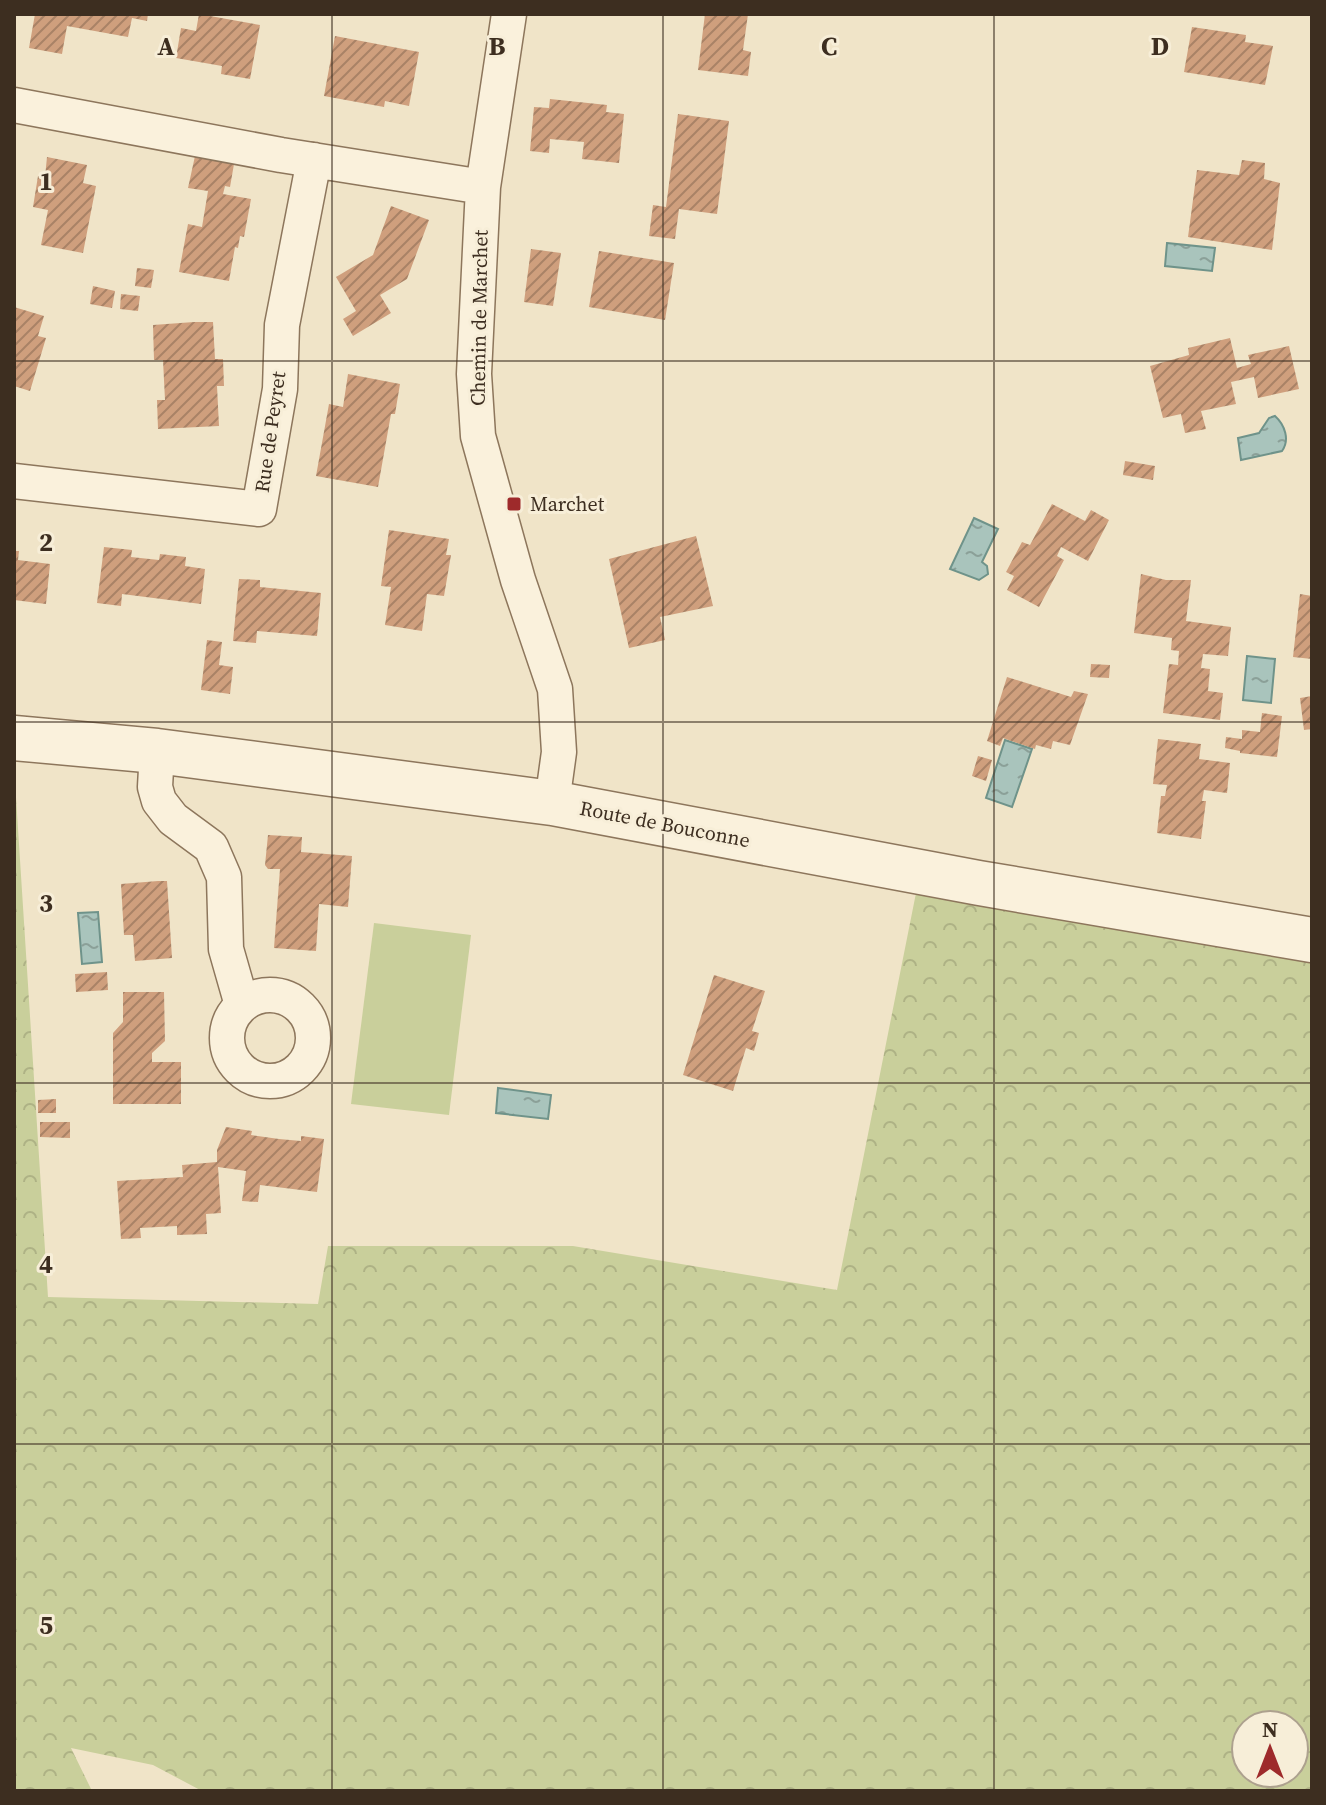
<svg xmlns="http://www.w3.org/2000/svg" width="1326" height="1805" viewBox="0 0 1326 1805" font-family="'Source Serif 4',serif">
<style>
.forest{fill:url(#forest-crowns);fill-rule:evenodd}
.pitch{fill:#c9cf9b}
.water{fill:url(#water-ripples);stroke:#6f938a;stroke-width:2}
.building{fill:url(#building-hatch)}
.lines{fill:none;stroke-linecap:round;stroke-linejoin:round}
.minor-casing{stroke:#8d765c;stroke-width:37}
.tertiary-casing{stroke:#8d765c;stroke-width:47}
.minor{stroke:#faf1dc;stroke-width:34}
.tertiary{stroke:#faf1dc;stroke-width:44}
.grid{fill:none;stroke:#3d2e20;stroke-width:2;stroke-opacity:0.55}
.poi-dot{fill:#9e2a2b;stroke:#f7eed8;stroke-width:3}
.labels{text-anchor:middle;stroke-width:6;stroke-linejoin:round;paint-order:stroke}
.street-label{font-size:20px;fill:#3d2e20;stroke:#f7eed8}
.poi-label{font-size:20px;fill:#3d2e20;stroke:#f7eed8;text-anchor:start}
.grid-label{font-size:26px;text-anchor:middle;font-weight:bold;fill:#3d2e20;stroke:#f7eed8;stroke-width:6;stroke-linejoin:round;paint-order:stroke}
</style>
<defs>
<pattern id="forest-crowns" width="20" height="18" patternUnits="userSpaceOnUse" patternTransform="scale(2)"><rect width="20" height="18" fill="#c9cf9b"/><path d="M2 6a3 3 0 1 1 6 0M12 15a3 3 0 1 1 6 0" fill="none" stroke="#aeb285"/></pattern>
<pattern id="water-ripples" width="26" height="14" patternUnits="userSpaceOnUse" patternTransform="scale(2)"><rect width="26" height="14" fill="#a9c4bc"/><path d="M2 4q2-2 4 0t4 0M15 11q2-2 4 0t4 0" fill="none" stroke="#8ba098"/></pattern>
<pattern id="building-hatch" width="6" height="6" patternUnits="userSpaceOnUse" patternTransform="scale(2)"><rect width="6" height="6" fill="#cf9f7d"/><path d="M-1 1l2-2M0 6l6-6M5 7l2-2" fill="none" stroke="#a98266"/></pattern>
</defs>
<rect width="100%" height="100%" fill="#f0e4c8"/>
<path class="forest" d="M14,766L48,1297L318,1304L328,1246H573L837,1290L916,893L1312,957V1791H202L153,1765L71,1748L92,1791H14ZM1246,1725H1294V1773H1246Z"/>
<path class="pitch" d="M374,923L471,935L449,1115L351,1104Z"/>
<path class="water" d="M1167,243L1215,248L1212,271L1165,266Z
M1275,416C1285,425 1290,440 1282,451L1241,460L1238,438L1259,433L1269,418Z
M974,518L998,529L982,562L987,566L988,574L979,580L950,569Z
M1247,656L1275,659L1271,703L1243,700Z
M1005,740L1032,749L1012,807L986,798Z
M98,912L102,962L82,964L78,913Z
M498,1088L551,1095L548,1119L496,1113Z"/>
<path class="building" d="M35,14H148L147,21L132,18L128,37L67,26L62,54L29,48Z
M199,14L260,25L250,79L221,74L222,66L176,58L181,28L196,31Z
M705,14H748L743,50L751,52L748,76L698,70Z
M1192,27L1246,35L1245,42L1273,46L1265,85L1184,72Z
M335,36L419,52L409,106L385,101L384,107L324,96Z
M550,99L607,105L606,112L624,114L619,163L582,159L584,142L550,139L549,153L530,151L534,107L549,108Z
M678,114L729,121L717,214L679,209L675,239L649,236L653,205L666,207Z
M195,156L234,164L230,187L225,186L223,194L251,199L244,237L240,236L238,248L235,247L229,281L179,272L188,224L202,227L208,191L188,188Z
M47,157L87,165L83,183L96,186L83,253L41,245L48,210L33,207L38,176L45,177Z
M1242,160L1265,163L1264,179L1280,183L1272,250L1188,237L1197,170L1239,175Z
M391,206L429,220L407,279L380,295L391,313L353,336L343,319L356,311L336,277L373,255Z
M531,249L561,253L553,306L524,302Z
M599,251L674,263L665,320L589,307Z
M137,268L154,270L151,288L135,286Z
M93,286L115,291L112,308L90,304Z
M121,294L140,296L138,311L120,309Z
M14,307L44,316L38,336L46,338L30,391L14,386Z
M194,322H213L215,359H223L224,386H217L219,426L158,429L157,400H165L163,360H154L153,325Z
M1230,338L1237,368L1251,364L1248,355L1289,346L1299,389L1258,398L1254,377L1231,382L1236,404L1201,411L1206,429L1185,433L1181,414L1163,418L1150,366L1189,355L1188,348Z
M348,374L400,384L395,414H391L378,487L316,476L329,404L343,407Z
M1125,461L1155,466L1153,480L1123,475Z
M1052,504L1085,521L1091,510L1109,520L1088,561L1061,547L1057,556L1064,560L1039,607L1007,590L1014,576L1006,572L1022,542L1030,545Z
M389,530L449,539L446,555H451L444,596L427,594L422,631L385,625L391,587L381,586Z
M696,536L713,606L660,617L665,640L629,648L609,559Z
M104,547L132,550L131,557L159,560L160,554L186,557L185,566L205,569L201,604L122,594L121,606L97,603Z
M14,551H19L18,560L50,564L46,604L14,600Z
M1141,574L1166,580H1191L1186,621L1231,627L1228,656L1203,654L1201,668L1210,669L1208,691L1223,693L1220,720L1163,713L1169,664L1178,665L1179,651L1171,650L1172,638L1134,633Z
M239,579L260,580V587L321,593L317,636L257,631L256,643L233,641Z
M1300,594L1312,596V659L1293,657Z
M207,640L222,642L219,665L233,667L230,694L201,690Z
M1091,664L1110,665L1109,678L1090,677Z
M1007,677L1071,697L1074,691L1088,694L1070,745L1053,741L1051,749L1036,745L1035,749L1003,738L1000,746L987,741Z
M1312,696V729L1304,730L1300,698Z
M1262,713L1282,716L1277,757L1240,753V751L1225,748L1226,737L1242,739V730L1260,732Z
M1158,739L1201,744L1199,759L1230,763L1227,793L1204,790L1202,801H1206L1201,839L1157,833L1161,796H1165L1167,785L1153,784Z
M978,756L992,760L986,781L972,776Z
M268,835L302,837L301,852L352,856L348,907L319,904L316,951L274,948L280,869H268L265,865Z
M158,881H167L172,958L135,961L133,935H124L121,884Z
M107,972L108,990L76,992L75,974Z
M714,975L765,991L752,1031L759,1033L754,1051L746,1048L733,1091L683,1075Z
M123,992H164L165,1041L152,1053V1062H181V1104H113V1033L123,1022Z
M56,1099V1113H38V1100Z
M40,1122H70V1138L40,1137Z
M226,1127L252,1131L251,1135L279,1139L301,1141V1136L324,1139L317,1192L260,1185L258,1202L242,1201L246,1171L218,1167L221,1213L206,1214L207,1234L177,1235V1226L140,1228L141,1238L121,1239L117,1181L183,1177L182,1165L217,1162V1150Z"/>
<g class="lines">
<defs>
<path id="minor" d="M509,14L483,187L474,374L478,436L518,580L555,689L559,752L552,803
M14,105L281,155L483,187
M14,481L259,509L280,389L282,325L314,160
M157,751L155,787L159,801L173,819L211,847L224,877L226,949L242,1005
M227 1038a43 43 0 1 1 86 0a43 43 0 1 1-86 0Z"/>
<path id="tertiary" d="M14,738L157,751L552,803L979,883L1312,940"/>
</defs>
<use href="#minor" class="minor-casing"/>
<use href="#tertiary" class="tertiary-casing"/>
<use href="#minor" class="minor"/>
<use href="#tertiary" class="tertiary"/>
</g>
<path class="grid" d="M332,14V1791M663,14V1791M994,14V1791M14,361H1312M14,722H1312M14,1083H1312M14,1444H1312"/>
<rect class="poi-dot" x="506" y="496" width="16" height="16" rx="4"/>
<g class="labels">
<g class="street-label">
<text transform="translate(479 318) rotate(-89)" y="7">Chemin de Marchet</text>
<text transform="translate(270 432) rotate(-82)" y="7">Rue de Peyret</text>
<text transform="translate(665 824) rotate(11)" y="7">Route de Bouconne</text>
</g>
<g class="poi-label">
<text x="530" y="511">Marchet</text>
</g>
</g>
<g class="grid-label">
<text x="166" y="55">A</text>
<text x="497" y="55">B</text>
<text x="829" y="55">C</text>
<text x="1160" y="55">D</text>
<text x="46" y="190">1</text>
<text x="46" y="551">2</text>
<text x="46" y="912">3</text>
<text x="46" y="1273">4</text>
<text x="46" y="1634">5</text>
</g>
<rect width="1326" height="1805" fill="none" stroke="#3d2e20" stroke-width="32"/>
<g transform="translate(1270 1749)"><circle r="38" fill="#f7eed8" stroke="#ada18e" stroke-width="2"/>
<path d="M0-6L14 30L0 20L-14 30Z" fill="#9e2a2b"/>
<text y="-12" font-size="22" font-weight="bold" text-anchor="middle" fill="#3d2e20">N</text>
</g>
</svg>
